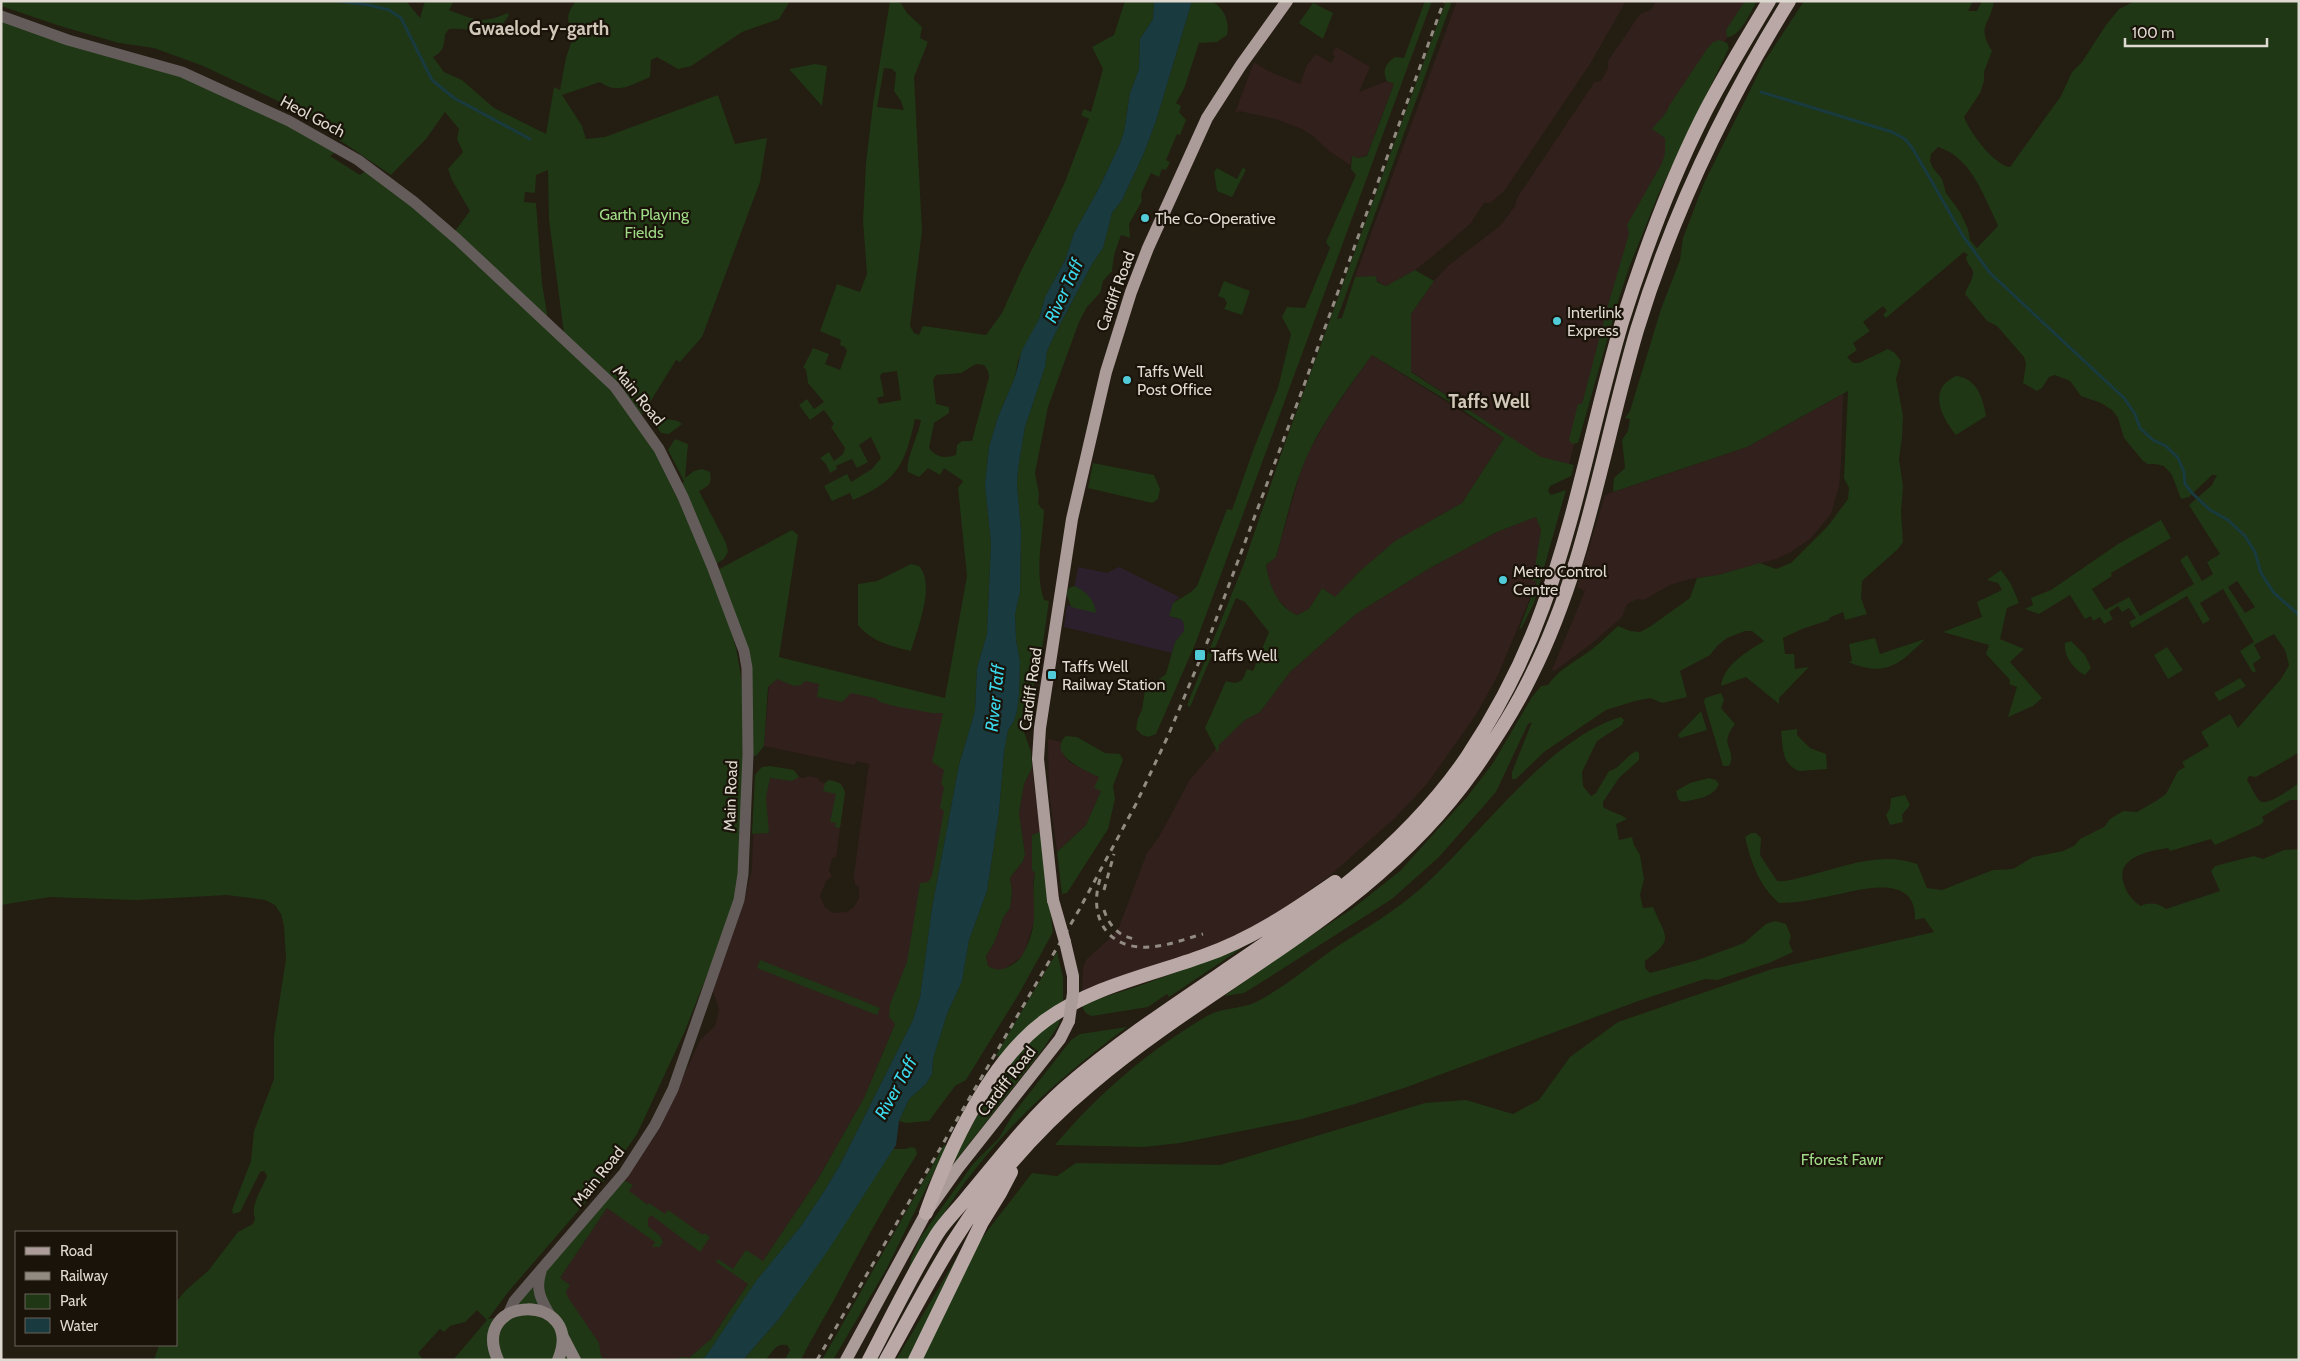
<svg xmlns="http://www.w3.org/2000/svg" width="2300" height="1361" viewBox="0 0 2300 1361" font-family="Cabin,sans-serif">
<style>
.commercial{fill:#2c202d}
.industrial{fill:#32201d}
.green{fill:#1f3714;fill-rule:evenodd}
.water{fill:#193a3f}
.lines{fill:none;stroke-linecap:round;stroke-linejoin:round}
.stream{stroke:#193a3f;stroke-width:3}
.tertiary{stroke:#645c5b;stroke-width:11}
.secondary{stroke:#8c807e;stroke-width:12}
.primary{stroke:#ab9b99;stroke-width:12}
.trunk{stroke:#baa8a6;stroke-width:14}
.rail{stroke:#918b82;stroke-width:3;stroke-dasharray:6 6;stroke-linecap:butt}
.primary-bridge{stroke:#ab9b99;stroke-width:12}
.poi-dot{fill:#52cbd8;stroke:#1a1309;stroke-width:2}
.labels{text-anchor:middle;stroke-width:4.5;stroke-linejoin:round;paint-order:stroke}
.street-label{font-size:16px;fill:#ded9d1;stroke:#1a1309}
.park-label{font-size:16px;fill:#9fda87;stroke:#1a1309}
.poi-label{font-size:16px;fill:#ded9d1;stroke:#1a1309;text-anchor:start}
.water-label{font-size:18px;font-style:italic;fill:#3bd8ed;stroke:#1a1309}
.quarter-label{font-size:19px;font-weight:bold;fill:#d1c7b8;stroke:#1a1309}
</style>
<rect width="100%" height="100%" fill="#241d12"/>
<path class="commercial" d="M1078,567L1107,573L1119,567L1179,597L1173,603L1174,618L1181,619L1184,624V631L1175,642L1172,653L1064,627L1067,605L1071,606Z"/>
<path class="industrial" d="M1457,1H1626L1590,64L1505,190L1490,203H1484L1470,224L1434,255L1415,270L1386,286L1371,277H1355Z
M1656,1H1746L1672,142L1635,238L1582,412L1569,464H1549L1411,371V314L1434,281L1448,266L1501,225L1515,206L1517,198L1592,86L1594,82L1601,81L1608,69V61L1640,14L1651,10Z
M1336,47L1370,67L1359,92L1387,81L1394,84L1367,155L1358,158L1352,156L1350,165L1329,151L1313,136L1302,129L1276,119L1239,111L1235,113L1254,62L1268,71L1300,84L1307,65L1316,54L1331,63L1335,56L1332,54Z
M1372,355L1504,438L1462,503L1430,521L1360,571L1335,597L1322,588L1309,609L1297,615L1291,613L1277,598L1271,588L1266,565L1276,557L1301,470L1308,453L1329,416Z
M1843,394L1841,463L1839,486L1831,514L1810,539L1789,553L1776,559L1718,575L1690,579L1670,585L1644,600L1637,599L1627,604L1622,617L1591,644L1554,671L1552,670L1585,591L1577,587L1605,495L1747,447Z
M1536,517L1541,530L1537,581L1498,675L1477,713L1454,746L1426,785L1395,818L1327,878L1267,919L1223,941L1082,992L1083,968L1086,960L1111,937L1119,927L1147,853L1159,837L1189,781L1219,745L1245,720L1260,712L1290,672L1356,614L1430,568L1497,532Z
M770,674L968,711L936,887L895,1024L864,1098L818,1179L711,1339L687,1360H597L564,1312L560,1278L659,1130L700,1040L715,1026L719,1010L713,991L745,897L752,869L755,775L758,770L762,767L795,772L799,777L804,778L808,776L818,778L820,782L825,783L829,780L842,784L845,793L836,857L832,858L829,871L832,876L826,881L820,896L825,907L833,913L847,912L854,907L859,898V886L855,885L854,875L869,764L856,761L855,765L764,746Z
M1048,739L1061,742L1060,746L1063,753L1069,762L1099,777L1101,791L1086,825L1057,852L1049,792Z
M1032,768L1040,832L1033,884L1035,919L1023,956L1004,969L995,970L988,966L986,956L994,943L1004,916L1010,908L1012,892L1010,878L1023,861L1025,854L1019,813L1024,784Z"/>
<path class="green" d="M1,1H406L420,18L425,1H454L449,10C473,19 483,25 507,13L509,15C491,45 474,26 449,29L445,34C444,46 444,51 433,57L444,72L462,80L494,108L546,134L554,87L560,90L566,58L573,37C568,20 564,17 576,1H790L779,19L742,32L691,66L678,69L657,57L651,60L650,77C631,85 618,95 600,82L562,95L582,126L586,139L605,137L718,95L735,144L767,138L760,182L702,337L680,362L676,360L642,415L614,379L564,333L549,220L548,170L536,175L535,193L525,192L524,202L536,203L542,283L548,320L455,231L470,211L452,180L448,169L463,152L457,139L459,129L445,112L426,139L391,175L338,139L339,136L293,108L203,66L154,48L119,43L60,26L1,6Z
M890,1L901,3L907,13L922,27L920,38L928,42L914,77L922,231L910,326L914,333L919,335L923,326L986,335L1002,313L1021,271L1049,216L1065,182L1089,119L1081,115L1084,109L1091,112L1103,69L1092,47L1114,35L1125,1H1154L1153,19L1140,39L1139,69L1130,93L1124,132L1119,146L1098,190L1074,233L1065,260L1045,297L1039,319L1018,361L1015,377L998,417L989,447L985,485L991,543L987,634L977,668L975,711L959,765L932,908L920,997L913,1020L841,1163L825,1190L801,1226L757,1280L706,1356L700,1360H672L682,1357L689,1358L711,1339L748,1284L716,1262L718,1259L733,1269L746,1250L763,1261L818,1179L847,1128L864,1098L895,1024L889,1017L890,1004L907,962L920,883L928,882L932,876L944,811L940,808L944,787L941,784L944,770L932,762L943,713H932L894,706L880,702L875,698L851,693L842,702L817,697L819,684L805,681L801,685L794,686L777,679L768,687L764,746L756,756L748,754L747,668L716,579L736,648L741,676L744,712L739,873L735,896L724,932L684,1033L637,1134L604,1181L509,1291L488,1319L496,1318L514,1301L620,1178L633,1185L629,1191L648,1205L649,1203L665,1214L668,1210L703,1235L704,1233L710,1237L700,1252L651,1215L648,1219V1226L660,1236L663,1242L660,1247H652L655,1242L607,1208L560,1278L570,1285L566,1291L567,1296L599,1343L601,1356L606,1360H453L487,1320L477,1310L465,1322L450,1326L444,1332L440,1329L418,1353L422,1358L419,1360H154L159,1345H176V1302L186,1290L208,1271L238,1232L253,1224L255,1218C250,1205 262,1189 267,1176L264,1171L260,1172L240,1212L233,1214L232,1210L251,1161L254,1131L274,1079V1036L286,959L284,926L281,914L275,905L265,900L227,895L136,900L50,897L1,905V18L175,72L339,150L330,156L360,175L367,170L402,194L599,374L641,424L714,572L792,530L798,535L779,657L945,698L967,576L958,488L963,481L944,468L940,475L928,468L919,477L908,472C905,461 919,434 921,420L915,419C905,465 897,481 853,500L850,493L832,501L824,486L847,474L851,482L872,469L881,458L871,437L859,445L868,462L857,468L852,459L836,466L837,469L830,473L826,464L820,458L829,452L834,461L843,454L845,448L831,427L834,424L824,410L810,420L799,405L807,399L814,409L824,402L808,383L806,369L803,368L813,348L829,354L825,364L840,370L847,351L845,347L840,345L841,340L820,331L837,284L860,292L867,274L863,221L866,163L873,104ZM884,68L892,69L896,73L894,91L901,101L904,110L877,107ZM976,364L984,365L988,371L989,377L972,441H962L957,445L956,455C944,459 936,457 929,448L934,423L949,413V407L936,404L933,380L936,375L961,373ZM897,371L901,400L879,404L877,398L884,396L880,376L882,373Z
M1192,1C1198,1 1207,0 1212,2C1224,7 1230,22 1227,35L1217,42L1199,43L1184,89L1176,103L1181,106L1179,112L1186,120L1180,135L1177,134L1166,160L1170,162L1166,170L1162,169L1159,177L1151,173L1141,194L1142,201L1129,224L1130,238L1121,235L1114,255L1112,271L1103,281L1100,293L1087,307L1079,322L1048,407L1035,473L1039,494L1038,503L1041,508L1044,510C1043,539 1034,571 1044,600L1049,601L1041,657L1033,687L1031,705L1024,724V732L1031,752L1032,768L1024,784L1019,813L1025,854L1023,861L1010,878L1012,892L1010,908L1004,916L994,943L986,956L988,966C996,971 1002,970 1010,966C1021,960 1022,956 1027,946C1040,917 1030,901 1035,873L1032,870V835L1040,832L1053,932L1020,992L966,1080L955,1086L929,1121L906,1123L899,1121L909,1099L926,1084L932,1074L933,1059L947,1014L962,981L969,940L987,891L999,812L1004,752L1008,730L1014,721L1017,711L1019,695L1020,662L1016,639L1015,615L1020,590L1021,531L1017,485L1018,469L1025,427L1045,367L1047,351L1055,334L1092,264L1103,248L1112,213L1122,200L1144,153L1156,121Z
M1425,1H1432L1196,642L1156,734L1148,737L1142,735L1136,729L1138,718L1142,710L1145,690L1166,674L1175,642L1184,631V624L1181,619L1169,616L1173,603L1191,592L1197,586L1227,509L1232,510L1254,448L1278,388L1291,334L1282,317L1287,307L1305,308L1330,248L1326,242L1356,175L1351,169L1352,156L1358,158L1367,156L1394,84L1387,81C1382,71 1385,64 1395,57L1404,58Z
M1446,1H1452L1337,319L1342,318L1355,277L1376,276L1377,282L1386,286L1415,270L1434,281L1411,314V372L1541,457L1574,465L1571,476L1550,486L1548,491L1551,495L1566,490L1534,603L1522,627L1519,630L1537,581L1533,580L1541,530L1536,517L1497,532L1430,568L1356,614L1290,672L1260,712L1245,720L1219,745L1218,753L1205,728L1226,681C1239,685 1243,682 1247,669L1253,671L1269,632L1245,602L1236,598L1190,707L1187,705L1243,566L1284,446ZM1372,355L1461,409L1504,438L1462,503L1395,541L1360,571L1335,597L1322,588L1309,609L1297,615C1277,607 1269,584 1266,565L1276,557C1286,523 1293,486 1308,454C1324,419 1349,387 1372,355Z
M1745,1H1757C1750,12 1741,37 1727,37L1726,30Z
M1804,1H1973L1968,11H1977L1982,1H1994C1990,26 1976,25 1992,51L1984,72V81L1980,93L1964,117C1970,133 1994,165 2010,167L2061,96L2072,72L2082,62L2106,25L2119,9L2135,1H2299V752C2285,762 2270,768 2256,777L2249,776L2247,780C2251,786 2255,796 2260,801C2267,807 2292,788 2299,783V800H2290L2262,817L2264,821L2260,825L2215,845L2211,839L2170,851L2168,848C2151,851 2117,856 2123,881C2126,892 2131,900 2141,906C2150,902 2158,903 2166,909L2220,891L2211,871L2215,866L2254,856L2263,859L2284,850L2299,849V1360H922L978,1243L1032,1173L1057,1176L1076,1163L1220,1165L1425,1103L1466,1100L1513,1114L1539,1100L1570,1057L1618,1022L1772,969L1934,932L1924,918L1915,920C1917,869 1854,892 1825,897C1810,900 1795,903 1779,903C1759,886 1751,862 1745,837L1751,833H1756L1761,838L1760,855L1777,881C1788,882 1797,878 1807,876C1843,867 1881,851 1917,864L1927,888L1942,890L1993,870L2013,869L2033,857L2063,851L2074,846L2080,839L2104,827L2110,819L2123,811L2137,812L2156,801L2166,794L2178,771L2185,767L2182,762L2209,746L2201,732L2230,714L2238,728L2281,679L2289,665L2285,650L2274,634L2254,645L2261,658L2253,664L2256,671L2253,673L2240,651L2254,642L2223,589L2200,603L2210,620L2203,624L2187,596L2132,628L2129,622L2136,618L2129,608L2122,612L2118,606L2109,612L2113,619L2104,624L2100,617L2093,621L2091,616L2085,619L2070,595L2039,614L2025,609L2033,605L2031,598L2051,590L2118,544L2161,520L2171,538L2111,573L2112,576L2092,589L2105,610L2129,597L2140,616L2194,584L2180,560L2187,555L2202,581L2213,574L2207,562L2220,554L2189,505L2212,485L2217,475H2212L2189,497L2181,499L2172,475L2164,466L2155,464H2148L2143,461L2124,438L2118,418L2112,410L2101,403L2081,396L2070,381L2055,375L2049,377L2042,388L2037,391L2023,383L2026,364L2024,357L1997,326L1987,321L1965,294C1967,286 1976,277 1972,269C1969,265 1967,263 1966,257L1968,255L1964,252L1886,318L1883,315L1887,311L1883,306L1863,322L1870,331L1853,343L1857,350L1847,357L1853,363H1859L1888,349L1895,353L1901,361L1896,379L1903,416L1902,437L1899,459L1903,486L1901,512L1903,542L1898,549L1862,581L1861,598L1867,614L1845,620L1843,612L1829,618V620L1802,629L1783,638L1785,654H1794L1795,669L1809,667L1779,698V704L1746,677L1721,686C1724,664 1747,652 1764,641L1752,631H1745L1727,638L1718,645L1710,655L1680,671L1687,697L1662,703L1650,698L1635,701L1606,710L1544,752L1516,779H1512V772L1532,722L1528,724L1496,792L1439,857L1392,899L1254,987L1244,993L1224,996L1286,952L1352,909L1400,871L1467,797L1493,763L1532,697L1541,686L1548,685C1560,668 1575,662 1591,650C1600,643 1609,634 1618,626L1630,631L1640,632L1651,626L1690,598L1697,578L1718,575L1760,563L1776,569L1791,563L1828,526L1848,499L1849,488L1844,478L1848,391L1747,447L1613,492L1614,478L1625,468L1622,440L1628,431L1630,419L1625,418L1630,411L1661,309L1680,260L1683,238L1704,183L1764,62ZM1938,147C1970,157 1982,192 1995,219L1998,226L1977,248L1970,240L1968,229L1960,212L1946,193L1942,179L1933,168L1930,161L1931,154ZM2237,581L2255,607L2245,613L2228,587Z
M1313,3L1333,13L1323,39L1299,23Z
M1719,40L1727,43L1729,48L1659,193L1630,265L1619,298L1578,443L1572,444L1569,440L1578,404H1582L1609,302L1629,234L1627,225L1662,163L1665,153V138L1652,129C1658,121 1666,116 1669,106L1707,49L1712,43Z
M815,64L827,66L822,106L789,69Z
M1243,167L1246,170L1232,197L1217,191L1214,172L1217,168L1237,179Z
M1224,281L1250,291L1242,315L1224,309L1227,303L1224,298L1218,296Z
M1956,376C1977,378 1983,398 1986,416L1956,435C1941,417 1927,389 1956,376Z
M650,416L678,421L682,424L669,434L661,433Z
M675,439L688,444L685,478L694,471L702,469L710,472C712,484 709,486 699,491L726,543L728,552L724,559L712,566L679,488L684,481L668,450Z
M1093,463L1154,475L1160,489L1158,499L1152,503L1088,488Z
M911,564L919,566C936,585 917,629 911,651C891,646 872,642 858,625V584L877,581Z
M2001,570L2011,584L2019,603L2007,608L2000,639L2024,649L2010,662L2042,698L2033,706L2008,717L2017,687L2009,684L2010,680L1986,654L1989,645L1943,632L1982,617L1977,602L2002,590L1998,583L1987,580Z
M1074,586C1086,591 1095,600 1096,613L1071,607L1066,593L1069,588Z
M1875,638L1880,654L1925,639C1898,666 1885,677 1848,662L1852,661L1849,644Z
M2071,641L2085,655L2091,668L2085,675C2074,670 2063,655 2065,643Z
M2167,647L2183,670L2168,679L2154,655Z
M2240,678L2246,686L2219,701L2214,693Z
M1721,693L1724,700L1721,708L1735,724C1717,747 1738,748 1729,766H1723L1704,702L1705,698Z
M1701,711L1707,730L1680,738L1678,735Z
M1621,717L1624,720L1622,725L1597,741L1582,772L1583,786L1591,796L1596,793L1609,771C1620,769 1626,755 1637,751L1639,753V760L1619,778L1603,802V807C1611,812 1619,813 1627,819L1616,824L1619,840L1632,837L1634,845L1640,855L1644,879L1640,895L1643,908L1653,907C1666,938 1675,939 1645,961V968L1650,973L1698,960L1744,943L1766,924L1775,921L1786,924L1791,936L1789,943L1793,952L1769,963L1717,980L1705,979L1641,1000L1407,1087L1355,1104L1302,1119L1180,1143L1144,1147L1055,1145C1098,1094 1149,1050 1207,1016C1220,1008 1239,1009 1254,1003C1282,989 1307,968 1332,950C1362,930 1393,913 1419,890C1478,839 1546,739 1621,717Z
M1797,729V735L1810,748L1826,754L1827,769L1799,771C1781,764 1783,747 1781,731Z
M1066,736L1077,737L1105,753L1120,754L1123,760L1113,786L1115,799L1108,829L1067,893L1062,894L1057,852L1086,825L1101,791L1094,788L1099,777C1088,772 1045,754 1066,736Z
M770,766L794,770L799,777L792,781L770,778L766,797L769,833L752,834L755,775L762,767Z
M1709,778L1716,780L1719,784C1713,798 1696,799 1682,802L1678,799L1676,791L1690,783Z
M829,780C838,782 843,783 845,793L840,828L835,827L836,823L830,822L836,794L823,791L825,783Z
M1905,795L1910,805L1902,815L1903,822L1890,825L1886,815L1890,808L1891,798Z
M1242,948L1169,997L1167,994L1148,1007L1092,1016C1085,1014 1083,1010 1082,1004L1136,987Z
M1057,952L1063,977V1005L1000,1058L996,1055Z
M760,960L880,1008L877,1015L757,968Z
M1061,1016L1058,1026L1043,1049L950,1168C973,1123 995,1076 1031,1040C1040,1031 1051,1024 1061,1016Z
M1127,1027C1056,1080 1000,1130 950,1204C935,1227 922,1252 908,1276L911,1259L920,1238L973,1164L999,1138L1013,1114L1071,1040L1080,1034Z
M944,1145L947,1146L887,1268L833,1360H822Z
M912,1147L916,1149L917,1154C887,1201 860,1250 834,1300C823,1320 811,1339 801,1360H785L790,1350L787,1345C776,1343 772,1352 766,1360H743L779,1319L893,1149H905Z
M967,1240L909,1360H896Z"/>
<path class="water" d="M1154,1H1192L1156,121L1144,153L1122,200L1112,213L1103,248L1092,264L1055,334L1047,351L1045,367L1025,427L1018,469L1017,485L1021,531L1020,591L1015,615L1016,639L1020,662L1019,695L1017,711L1014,721L1008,730L1004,752L999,812L987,891L969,940L962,981L947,1014L933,1059L932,1074L926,1084L909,1099L899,1121L896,1145L829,1249L779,1319L743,1360H700L706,1356L756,1281L801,1226L825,1190L841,1163L913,1020L920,997L932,908L959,765L975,711L977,668L987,634L991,543L985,485L989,447L998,417L1015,377L1022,350L1039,319L1045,297L1065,260L1074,233L1098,190L1119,146L1124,132L1130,93L1139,69L1140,39L1153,19Z"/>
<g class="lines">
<path class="stream" d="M338,1L369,5L389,10L401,18L432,80L454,98L530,139
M1761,92L1892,132L1905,139L1913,149L1963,236L1990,273L2124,398L2135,414L2140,428L2153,440L2166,446L2178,458L2184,472L2185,484L2192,493L2210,510L2228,520L2245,536L2255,552L2261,573L2274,593L2299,615"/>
<path class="tertiary" d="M1,16L68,40L182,72L289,121L358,160L414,202L457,239L615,387L659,449L683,497L712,566L744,651L747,668L748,754L743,874L739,900L673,1089L655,1125L624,1173L514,1301L508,1314
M541,1272C535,1289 541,1300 550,1315"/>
<path class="secondary" d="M563,1337L575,1360
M498,1360C468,1293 587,1292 558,1360"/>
<path class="primary" d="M1053,900L1038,759L1040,728L1072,519L1106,372L1131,292L1148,248L1207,118L1241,65L1287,1
M1065,942L1073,976V993
M846,1360L926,1213L958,1168L1060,1039L1069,1021"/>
<path class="trunk" d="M926,1213C949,1149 990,1060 1046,1020C1093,986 1151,975 1203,956C1252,939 1293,911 1335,882
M869,1360C891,1318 912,1274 937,1234C946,1220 959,1208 969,1195C1000,1158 1029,1120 1065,1088C1196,974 1366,905 1467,757C1498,710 1524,660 1543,607C1577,515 1594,416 1622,322C1644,252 1669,184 1702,118C1722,78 1746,40 1769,1
M886,1360C908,1321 929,1280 953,1242C990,1183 1037,1129 1091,1084C1220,975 1373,913 1474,770C1495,740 1515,709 1531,676C1586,567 1603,445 1637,330C1673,212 1724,106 1789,1
M915,1360L982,1222L1000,1193L1011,1172"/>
<path class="rail" d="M1100,879C1087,922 1112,954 1158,946C1173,944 1188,938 1203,934
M1104,890L1114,854
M1104,910C1109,926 1120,938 1137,939
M817,1360L1079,910L1136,804L1168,736L1209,638L1303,388L1444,1"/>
<path class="primary-bridge" d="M1053,900L1065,942
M1069,1021L1073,993"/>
</g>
<g class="poi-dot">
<circle cx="1145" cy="218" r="5"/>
<circle cx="1557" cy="321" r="5"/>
<circle cx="1127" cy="380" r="5"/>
<circle cx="1503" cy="580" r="5"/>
<rect x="1194" y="649" width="12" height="12" rx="2.5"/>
<rect x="1047" y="670" width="10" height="10" rx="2.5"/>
</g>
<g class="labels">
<g class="street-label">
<text transform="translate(313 116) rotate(28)" y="6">Heol Goch</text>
<text transform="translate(1115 291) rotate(-70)" y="6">Cardiff Road</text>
<text transform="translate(639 395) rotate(51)" y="6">Main Road</text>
<text transform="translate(1030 689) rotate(-82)" y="6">Cardiff Road</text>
<text transform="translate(730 796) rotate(-88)" y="6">Main Road</text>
<text transform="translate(1006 1081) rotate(-52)" y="6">Cardiff Road</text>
<text transform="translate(598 1176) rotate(-51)" y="6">Main Road</text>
</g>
<g class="park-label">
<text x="644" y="220">Garth Playing<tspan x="644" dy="18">Fields</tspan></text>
<text x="1842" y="1165">Fforest Fawr</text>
</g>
<g class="poi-label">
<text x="1155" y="224">The Co-Operative</text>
<text x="1567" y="318">Interlink<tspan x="1567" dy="18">Express</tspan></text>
<text x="1137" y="377">Taffs Well<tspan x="1137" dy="18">Post Office</tspan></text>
<text x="1513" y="577">Metro Control<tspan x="1513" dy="18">Centre</tspan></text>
<text x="1211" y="661">Taffs Well</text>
<text x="1062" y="672">Taffs Well<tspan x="1062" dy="18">Railway Station</tspan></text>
</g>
<g class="water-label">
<text transform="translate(1064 291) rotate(-65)" y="6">River Taff</text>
<text transform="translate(995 698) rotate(-84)" y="6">River Taff</text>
<text transform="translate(896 1088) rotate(-61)" y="6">River Taff</text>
</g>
<g class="quarter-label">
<text x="539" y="35">Gwaelod-y-garth</text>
<text x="1489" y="408">Taffs Well</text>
</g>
</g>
<rect width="2300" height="1361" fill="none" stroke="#ded9d1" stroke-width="5"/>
<rect x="15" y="1231" width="162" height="115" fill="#1a1309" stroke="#686259"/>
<rect x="25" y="1247" width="25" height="8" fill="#ab9b99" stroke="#686259"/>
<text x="60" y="1256" font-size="15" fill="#ded9d1">Road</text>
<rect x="25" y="1272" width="25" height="8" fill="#918b82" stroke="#686259"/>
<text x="60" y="1281" font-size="15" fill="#ded9d1">Railway</text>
<rect x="25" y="1294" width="25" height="15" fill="#1f3714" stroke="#686259"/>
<text x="60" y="1306" font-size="15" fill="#ded9d1">Park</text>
<rect x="25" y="1318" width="25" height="15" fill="#193a3f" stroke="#686259"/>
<text x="60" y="1331" font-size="15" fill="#ded9d1">Water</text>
<path d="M2125 38v8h142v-8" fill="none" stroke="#ded9d1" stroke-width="2.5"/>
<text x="2132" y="38" font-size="15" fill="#ded9d1" stroke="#1a1309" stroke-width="4" paint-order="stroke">100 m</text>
</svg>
